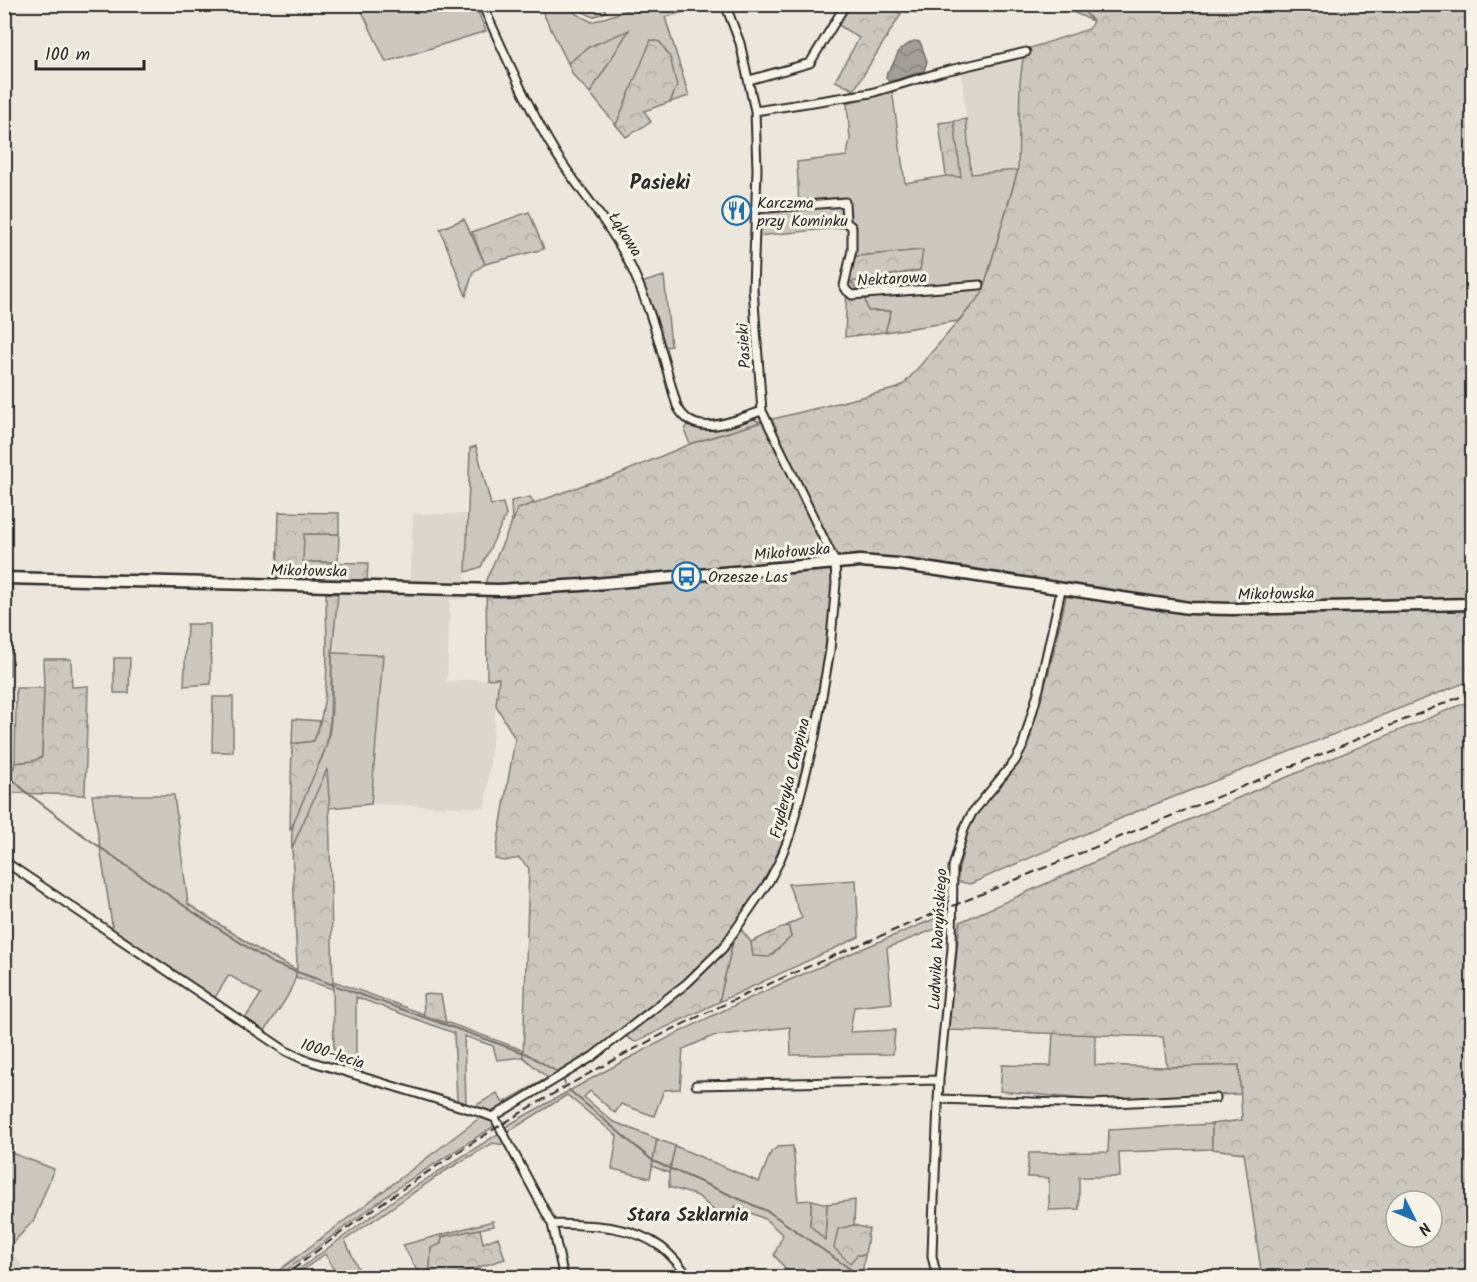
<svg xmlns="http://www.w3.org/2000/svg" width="1477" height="1282" viewBox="0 0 1477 1282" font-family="Kalam,sans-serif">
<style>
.built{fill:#dbd7ce}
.grass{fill:#cbc8bf;stroke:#7b7a75;stroke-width:1.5}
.forest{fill:url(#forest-crowns);stroke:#7b7a75;stroke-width:1.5;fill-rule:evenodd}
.water{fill:url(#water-waves);stroke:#72716c;stroke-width:1.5}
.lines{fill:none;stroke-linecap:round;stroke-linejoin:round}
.stream{stroke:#72716c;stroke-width:2}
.street-casing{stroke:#2b2b2b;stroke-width:11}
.secondary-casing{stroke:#2b2b2b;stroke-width:15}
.street{stroke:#f7f3e8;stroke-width:7}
.secondary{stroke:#f7f3e8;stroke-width:10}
.rail{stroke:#2b2b2b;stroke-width:2;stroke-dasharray:9 4.5;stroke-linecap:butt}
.labels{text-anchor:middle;stroke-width:6;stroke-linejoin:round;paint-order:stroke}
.poi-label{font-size:16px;fill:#2b2b2b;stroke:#f7f3e8;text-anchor:start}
.street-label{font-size:16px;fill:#2b2b2b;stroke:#f7f3e8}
.neighbourhood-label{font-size:18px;font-weight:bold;fill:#2b2b2b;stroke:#f7f3e8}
.quarter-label{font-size:20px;font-weight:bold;fill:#2b2b2b;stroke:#f7f3e8}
</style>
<defs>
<pattern id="forest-crowns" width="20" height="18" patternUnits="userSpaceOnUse" patternTransform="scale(1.5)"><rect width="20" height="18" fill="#cbc8bf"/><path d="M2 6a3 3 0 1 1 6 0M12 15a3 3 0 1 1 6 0" fill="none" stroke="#aeaca4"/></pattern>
<pattern id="water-waves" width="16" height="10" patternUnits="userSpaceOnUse" patternTransform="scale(1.5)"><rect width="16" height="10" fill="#a29f98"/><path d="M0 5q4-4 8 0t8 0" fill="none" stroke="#84827c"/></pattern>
</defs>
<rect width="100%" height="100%" fill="#ebe7dd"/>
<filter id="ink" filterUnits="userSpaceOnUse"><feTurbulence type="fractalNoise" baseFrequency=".0167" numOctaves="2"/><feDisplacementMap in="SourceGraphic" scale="12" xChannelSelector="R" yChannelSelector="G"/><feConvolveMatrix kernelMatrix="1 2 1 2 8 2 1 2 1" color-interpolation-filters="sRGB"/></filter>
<g filter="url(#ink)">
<path class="built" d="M1024,50L1020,83L1018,170L971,174L961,66Z
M413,514H467L465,599L450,600L447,681L499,678L485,808L371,804L383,655L332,653L338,589L409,593Z
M4,1241L25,1270L15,1277H5Z"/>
<path class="grass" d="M359,5H475L486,31L386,62Z
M539,5H573L576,14L592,22L643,5H711L665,17L689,96L670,102L677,86L629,95L616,125L590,93L628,31L589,47L568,63Z
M1057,5H1078L1093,21Z
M892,90L905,183L946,176H960L954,121L966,119L971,174L1018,170L982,294L958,321L885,332L891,311H868L865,300L850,282L920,270L922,250L848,257V227L757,236V213L799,208L797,162L847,156L850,139L847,103Z
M464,219L485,264L473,272L466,296L440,229Z
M664,276L671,346L664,347L641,283Z
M751,418L761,422L690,444L685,432L686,425H690C707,436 733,423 751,418Z
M476,446L491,505L503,503L506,515L481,567L466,572L470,448Z
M530,497L534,503L518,509L512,522L511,501Z
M303,534H339L338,562H303Z
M5,586H12L10,676H5Z
M187,624H210L211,684L184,686Z
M332,653L383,655L371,804L329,808L327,771L292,848C288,811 315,780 326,747C335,718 331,683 332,653Z
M114,658H130L129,693H114Z
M16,688H44L42,757L34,761L15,763Z
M213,697H233V752H212Z
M293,719L321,721L314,741L292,744Z
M92,795H174L188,904L262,952L297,970C294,992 276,1013 264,1032L244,1020L261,994L229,975L214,999L113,931Z
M856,880L859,937L719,1002L737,924L751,942L753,956L791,937L788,925L802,918L788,884Z
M949,913L948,924L887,948L892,1003L854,1007L850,1032L895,1030L893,1054L791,1055L790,1027L713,1036L683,1049L680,1089L664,1090L654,1116L621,1104L615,1113L590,1091L584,1097L612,1121L657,1139L650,1178L612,1169L617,1136L567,1095L508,1132L505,1127C579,1085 654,1043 731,1007C802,973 875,943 949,913Z
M333,981L523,1050V1057L497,1060L493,1046L464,1036L466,1103L457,1100L454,1033L356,997V1071L334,1064Z
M1053,1033L1095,1034V1065L1167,1067L1239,1065L1241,1094L1093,1100L1000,1091L1002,1065L1051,1066Z
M547,1078L549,1079L496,1111H491L475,1106L497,1093L503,1103Z
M482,1116L490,1119L496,1125L403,1184L277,1277L269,1278Z
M1212,1124V1149L1119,1152L1120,1177H1079V1209L1049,1210V1178L1027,1177L1029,1153L1108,1152L1109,1130Z
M501,1132L540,1205L539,1209L504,1145L493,1143L445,1171L345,1240L362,1277H338L325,1254L293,1277L287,1278L398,1197Z
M675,1146L759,1182L771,1152L778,1147L793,1146L798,1201L812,1200L810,1225L825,1239L827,1204L855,1200L854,1225L838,1230L857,1255H865L862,1274L867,1277H793L774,1255L783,1235L765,1219L735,1206L730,1225L698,1196L669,1187V1173Z
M4,1150L54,1169L34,1220L9,1247L5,1241Z
M493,1221L494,1226L442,1237L441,1244L431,1249L430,1272L420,1276L403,1245Z"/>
<path class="forest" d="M578,5H603L606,12L593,17L580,10Z
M850,5H886L901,14L854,90L835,81L859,38L837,24Z
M1078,5H1472V680L1133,813L970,884L956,881L971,819L1021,758L1049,672L1068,588L889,557L829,555L832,588L820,693L812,736L788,834L778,861L737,924L719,1002L635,1042L620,1033L591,1055L549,1079L523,1057L529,868L519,858L504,861L495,859L515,739L496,705L499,678L487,679L486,580L518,509L586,484L612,477L690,444L769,420L898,388L905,383L982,294L1018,170L1020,83L1024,50L1089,29L1093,21Z
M629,30L590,93L573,75L568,63L589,47Z
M651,40L660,42L670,57L677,86L670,102L644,111L651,122L626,137L616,125Z
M954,121L961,177L946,176L939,123Z
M529,212L544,249L485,264L472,232Z
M923,250L920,270L851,282L865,300L868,311H891L885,332L845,337L848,257Z
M279,512L339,513V534H304L303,562L368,563L367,580L277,579Z
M326,593L338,594L332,653L330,721L326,747L290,831L292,744L314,741C332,696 326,641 326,593Z
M43,659H71L72,687L88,686L85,795L12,793L5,778L8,763L14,768L15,763L33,761L42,757L44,688Z
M1472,700V1277H1262L1244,1153L1212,1149V1124L1242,1120L1239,1065L1167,1067L1163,1037L948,1030L960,922L1256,790ZM1396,1201H1432V1237H1396Z
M327,769L329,799L333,989L296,977L297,966L292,848Z
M788,925L791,937L769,957L753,956L751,942Z
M423,994L441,995L446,1023L424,1015Z
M657,1139L675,1146L669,1173L652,1166Z
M812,1200L827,1204L825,1240L810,1225Z
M854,1225L869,1229L865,1255H857L850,1263L834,1248L838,1229Z
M480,1229L483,1243L498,1237L505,1259L447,1277H421L420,1276L430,1272L431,1248L441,1244L442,1237Z"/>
<path class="water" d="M914,41L920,42L927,61L924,71L889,82L886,77L887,72L891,68L900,49Z"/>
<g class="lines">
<path class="stream" d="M4,771L26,792L84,836L193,912L272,963L527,1054L559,1073
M563,1079L565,1084
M569,1090L653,1161L769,1212L863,1278"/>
<defs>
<path id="street" d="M482,4C505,54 527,106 555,152C580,192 614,228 633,271C653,314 664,361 677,406C695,441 733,420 762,411
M749,80L810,63L846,4
M755,111L871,93L941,72L1026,52
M755,209L845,202L846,222L852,227V250L844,286L847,291L852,295L980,285
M4,861L286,1051L303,1059L482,1113L495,1118L552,1224L564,1278
M696,1085L939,1080
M938,1099L1092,1104L1216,1098
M493,1117L592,1057L687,983L723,948L769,881L779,862L790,835L815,737L830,650L836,583L835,562L762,411L753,289L757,169L755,111L740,43L725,4
M552,1224C589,1225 629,1224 661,1247C672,1255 681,1267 690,1278
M937,1278L932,1256L933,1224L939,1080L952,948L953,867L964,829L972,813L1015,761L1022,748L1039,689L1061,590"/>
<path id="secondary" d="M4,578L499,590L582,585L860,561L898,564L1189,608L1233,609L1472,604"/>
</defs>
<use href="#street" class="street-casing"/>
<use href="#secondary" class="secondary-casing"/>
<use href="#street" class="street"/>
<use href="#secondary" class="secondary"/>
<path class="rail" d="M282,1278C404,1181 538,1097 677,1027C795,969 918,921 1039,870C1184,811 1328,751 1472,692"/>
</g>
</g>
<defs>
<symbol id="restaurant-ring" viewBox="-11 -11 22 22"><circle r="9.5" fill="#f7f3e8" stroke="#1f6fb2" stroke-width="1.5"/><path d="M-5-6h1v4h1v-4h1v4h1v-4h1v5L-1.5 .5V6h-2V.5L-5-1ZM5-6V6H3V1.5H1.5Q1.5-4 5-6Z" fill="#1f6fb2"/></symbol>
<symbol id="bus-ring" viewBox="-11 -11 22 22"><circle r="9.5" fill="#f7f3e8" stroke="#1f6fb2" stroke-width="1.5"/><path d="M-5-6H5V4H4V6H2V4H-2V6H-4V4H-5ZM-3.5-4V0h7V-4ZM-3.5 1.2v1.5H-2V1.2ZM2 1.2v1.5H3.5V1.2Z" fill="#1f6fb2"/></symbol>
</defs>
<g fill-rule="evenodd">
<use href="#restaurant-ring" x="720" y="194" width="33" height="33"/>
<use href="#bus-ring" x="670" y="560" width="33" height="33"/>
</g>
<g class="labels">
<g class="poi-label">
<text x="757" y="208">Karczma<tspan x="757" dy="18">przy Kominku</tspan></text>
<text x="708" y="582">Orzesze Las</text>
</g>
<g class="street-label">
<text transform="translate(626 234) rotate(58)" y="6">Łąkowa</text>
<text transform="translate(892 278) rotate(-3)" y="6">Nektarowa</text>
<text transform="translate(743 346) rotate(-94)" y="6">Pasieki</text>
<text transform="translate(792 551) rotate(-5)" y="6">Mikołowska</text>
<text transform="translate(309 570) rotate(1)" y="6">Mikołowska</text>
<text transform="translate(1276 593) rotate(-1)" y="6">Mikołowska</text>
<text transform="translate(789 778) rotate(-76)" y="6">Fryderyka Chopina</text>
<text transform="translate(937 939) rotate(-87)" y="6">Ludwika Waryńskiego</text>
<text transform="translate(333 1053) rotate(18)" y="6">1000-lecia</text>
</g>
<g class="neighbourhood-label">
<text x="688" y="1221">Stara Szklarnia</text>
</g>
<g class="quarter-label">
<text x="660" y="189">Pasieki</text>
</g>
</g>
<rect width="1477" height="1282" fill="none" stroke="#f7f3e8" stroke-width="24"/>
<rect x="12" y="12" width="1453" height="1258" fill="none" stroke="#2b2b2b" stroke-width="2" filter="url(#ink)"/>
<g transform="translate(1414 1219) rotate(133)"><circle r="28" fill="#f7f3e8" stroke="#a5a39c" stroke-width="1.5"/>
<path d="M0-4.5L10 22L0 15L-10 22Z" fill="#1f6fb2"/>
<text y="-9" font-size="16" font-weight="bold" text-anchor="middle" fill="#2b2b2b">N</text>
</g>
<path d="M36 60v9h108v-9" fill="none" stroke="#2b2b2b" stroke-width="3"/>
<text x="45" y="60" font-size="18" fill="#2b2b2b" stroke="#f7f3e8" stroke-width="4.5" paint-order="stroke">100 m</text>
</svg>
